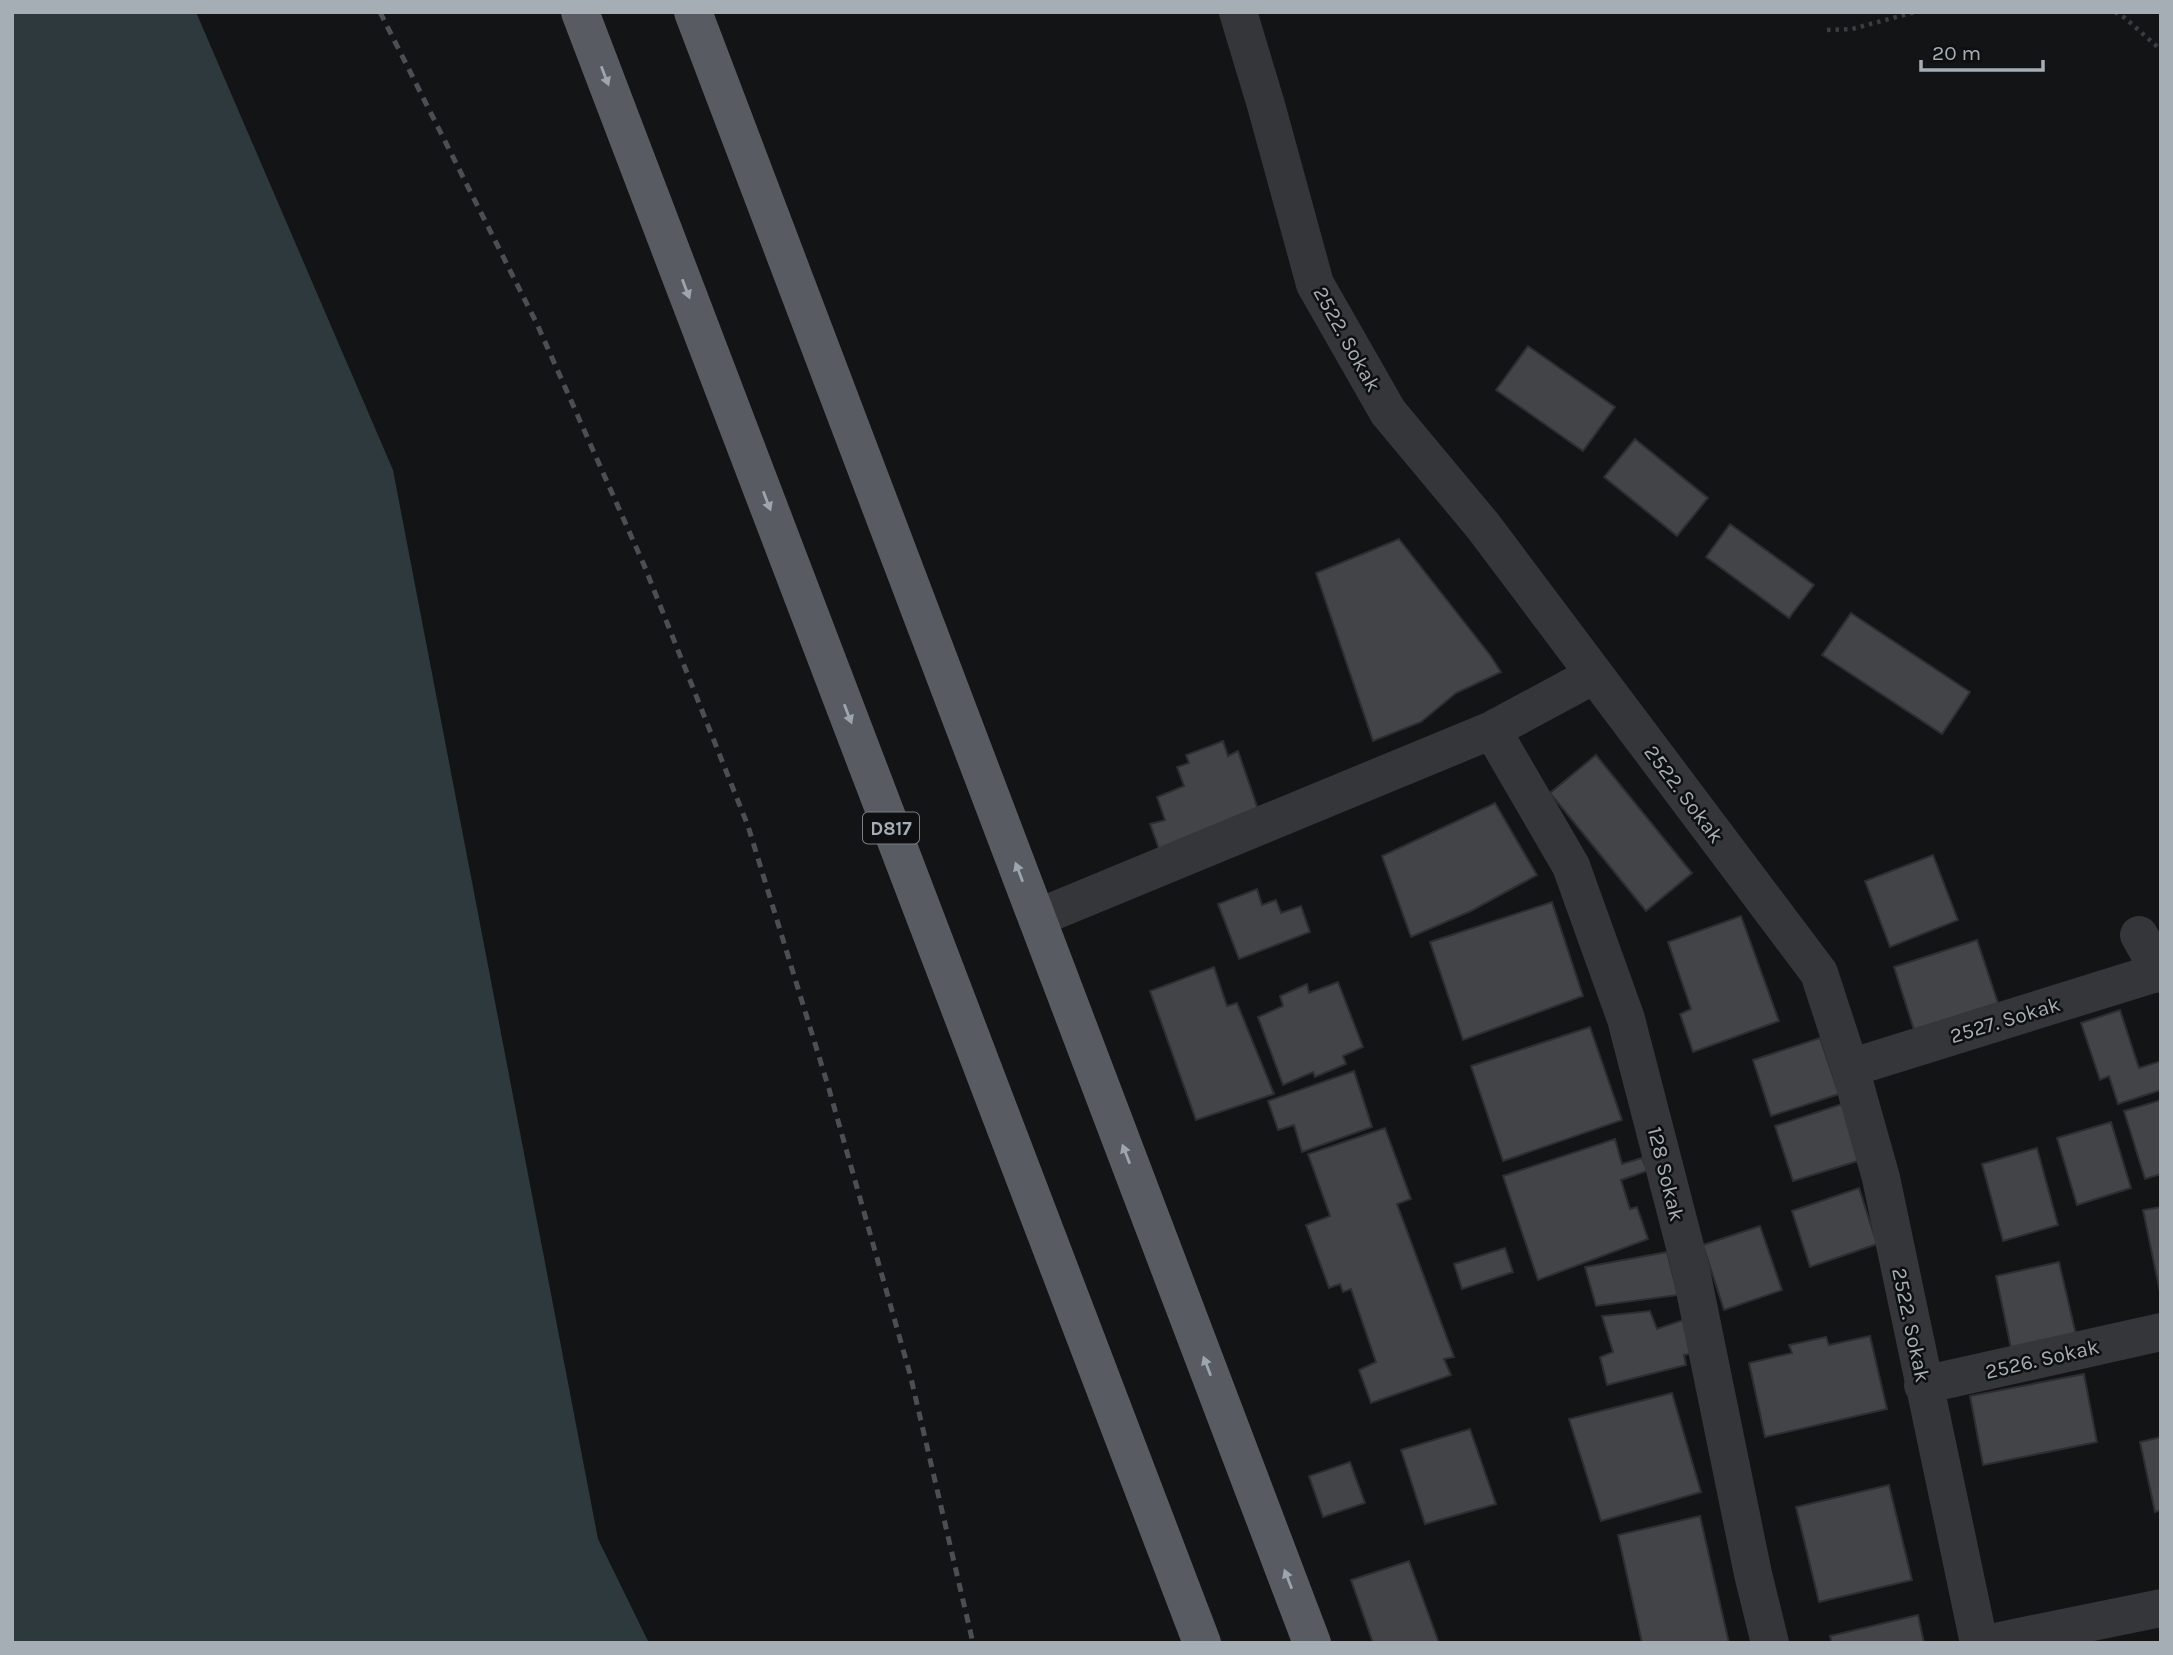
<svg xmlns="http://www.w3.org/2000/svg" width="2173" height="1655" viewBox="0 0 2173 1655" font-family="Karla,sans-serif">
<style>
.water{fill:#2d393d}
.building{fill:#424448;stroke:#2d2e31;stroke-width:2}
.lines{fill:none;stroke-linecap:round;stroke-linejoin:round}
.path{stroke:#3a3e41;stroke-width:4.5;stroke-dasharray:3.5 5;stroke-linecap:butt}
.minor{stroke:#34363a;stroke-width:38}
.trunk{stroke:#585c62;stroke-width:38}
.rail{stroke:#4b4f53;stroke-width:5;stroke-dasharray:9 7;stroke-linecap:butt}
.oneway{fill:#9da5ad}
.labels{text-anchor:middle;stroke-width:5;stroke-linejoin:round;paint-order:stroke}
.shield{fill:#0e0f10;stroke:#787e84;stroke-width:2}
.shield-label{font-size:19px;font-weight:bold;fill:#a5adb5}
.street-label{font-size:21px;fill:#a5adb5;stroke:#0e0f10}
</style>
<rect width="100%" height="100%" fill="#131415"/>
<path class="water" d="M12,12H196L393,470L598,1539L649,1643H12Z"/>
<path class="building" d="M1528,346L1615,407L1583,451L1496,390Z
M1635,439L1708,498L1677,536L1604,477Z
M1730,524L1814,585L1789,618L1706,557Z
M1399,539L1490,655L1501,672L1456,693L1421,722L1373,741L1316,573Z
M1851,613L1970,692L1942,734L1822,655Z
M1223,741L1228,756L1238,751L1259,812L1162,857L1150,824L1165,820L1157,797L1184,786L1177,767L1189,763L1186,755Z
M1596,755L1692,873L1646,911L1550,793Z
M1495,803L1537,875L1471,911L1411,937L1382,856Z
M1933,855L1958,920L1890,947L1865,881Z
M1257,889L1262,905L1276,900L1281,913L1301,906L1310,932L1239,959L1218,904Z
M1552,902L1583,996L1463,1040L1430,942Z
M1741,916L1779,1021L1693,1052L1680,1014L1691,1009L1668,942Z
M1977,940L1998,1003L1914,1030L1894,967Z
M1214,967L1227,1006L1237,1003L1274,1094L1196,1120L1150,991Z
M1338,982L1363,1047L1343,1056L1346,1064L1315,1077L1313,1072L1283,1085L1258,1017L1283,1006L1280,996L1307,984L1309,993Z
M2120,1010L2139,1068L2161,1061V1090L2118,1104L2109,1076L2100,1080L2081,1023Z
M1590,1027L1622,1120L1503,1161L1471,1066Z
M1820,1038L1839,1094L1771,1116L1753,1060Z
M1354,1071L1372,1127L1302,1152L1294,1125L1278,1130L1268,1101Z
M2161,1100V1174L2145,1179L2124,1111Z
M1842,1104L1861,1160L1793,1181L1775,1126Z
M2111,1122L2131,1188L2077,1205L2057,1138Z
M1385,1128L1411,1199L1397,1204L1454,1357L1444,1359L1451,1375L1371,1403L1359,1370L1376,1362L1351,1289L1343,1292L1340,1284L1329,1288L1306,1225L1330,1216L1308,1154Z
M1615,1139L1622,1164L1642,1158L1647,1171L1621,1180L1630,1209L1637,1207L1648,1239L1538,1280L1503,1176Z
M2037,1148L2058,1225L2003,1241L1982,1164Z
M1859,1188L1877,1244L1810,1267L1792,1211Z
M2161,1207V1297L2143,1210Z
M1760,1226L1782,1290L1724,1310L1703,1245Z
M1505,1248L1513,1272L1462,1289L1454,1264Z
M1667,1252L1678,1295L1596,1306L1585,1267Z
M2059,1262L2077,1339L2012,1353L1996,1276Z
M1650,1311L1657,1329L1683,1320L1694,1353L1684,1355L1686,1365L1607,1385L1600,1357L1613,1352L1602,1316Z
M1870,1336L1887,1409L1765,1437L1749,1363L1792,1353L1789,1345L1826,1337L1829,1345Z
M2084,1374L2097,1442L1983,1465L1970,1396Z
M1672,1393L1701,1492L1601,1521L1569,1419Z
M1470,1429L1496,1504L1425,1524L1401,1450Z
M2161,1437V1510L2155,1512L2140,1442Z
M1350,1462L1365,1503L1323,1517L1309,1476Z
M1889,1485L1912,1580L1819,1602L1796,1507Z
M1700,1516L1729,1643H1642L1618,1535Z
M1409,1561L1439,1643H1373L1351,1580Z
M1918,1615L1924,1643H1832L1830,1636Z"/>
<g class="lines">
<path class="path" d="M2115,12L2125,18L2161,50
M1827,30L1852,29L1915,12"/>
<path class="minor" d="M1238,12L1266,105L1315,284L1388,412L1483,526L1819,973L1850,1068L1881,1178L1979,1643
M1492,730L1571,866L1626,1019L1690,1266L1753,1574L1770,1643
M1037,918L1492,730L1594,675
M2139,935L2161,974
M1850,1068L2159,972
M1923,1385L2161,1332
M1990,1643L2161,1608"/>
<path class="trunk" d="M580,12L1202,1643
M693,12L1312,1643"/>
<path class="rail" d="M380,12L537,324L644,565L748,826L829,1089L910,1374L973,1643"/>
</g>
<defs><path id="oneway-solid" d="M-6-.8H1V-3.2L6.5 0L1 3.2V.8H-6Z" transform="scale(1.75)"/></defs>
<g class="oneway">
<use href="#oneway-solid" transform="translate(605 76) rotate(69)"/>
<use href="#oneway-solid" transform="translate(686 289) rotate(69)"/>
<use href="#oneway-solid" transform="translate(767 501) rotate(69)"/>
<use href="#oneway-solid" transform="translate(848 714) rotate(69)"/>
<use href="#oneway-solid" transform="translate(1019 872) rotate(-111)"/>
<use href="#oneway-solid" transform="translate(1126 1154) rotate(-111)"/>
<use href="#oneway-solid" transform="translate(1207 1366) rotate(-111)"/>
<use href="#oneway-solid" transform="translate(1288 1579) rotate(-111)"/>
</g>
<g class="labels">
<rect class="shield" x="863" y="812.5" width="56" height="31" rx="5"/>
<g class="shield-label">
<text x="891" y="835">D817</text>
</g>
<g class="street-label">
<text transform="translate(1347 339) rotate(61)" y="7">2522. Sokak</text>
<text transform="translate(1684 794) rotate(53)" y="7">2522. Sokak</text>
<text transform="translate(2005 1020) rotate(-17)" y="7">2527. Sokak</text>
<text transform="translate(1666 1174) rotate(76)" y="7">128 Sokak</text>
<text transform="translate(1911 1325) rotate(78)" y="7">2522. Sokak</text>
<text transform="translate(2042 1359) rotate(-13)" y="7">2526. Sokak</text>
</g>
</g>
<rect width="2173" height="1655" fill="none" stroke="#a5adb5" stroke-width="28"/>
<path d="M1921 60v10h122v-10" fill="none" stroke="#a5adb5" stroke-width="3.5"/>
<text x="1932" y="60" font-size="21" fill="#a5adb5" stroke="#0e0f10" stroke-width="5" paint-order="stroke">20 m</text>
</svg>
